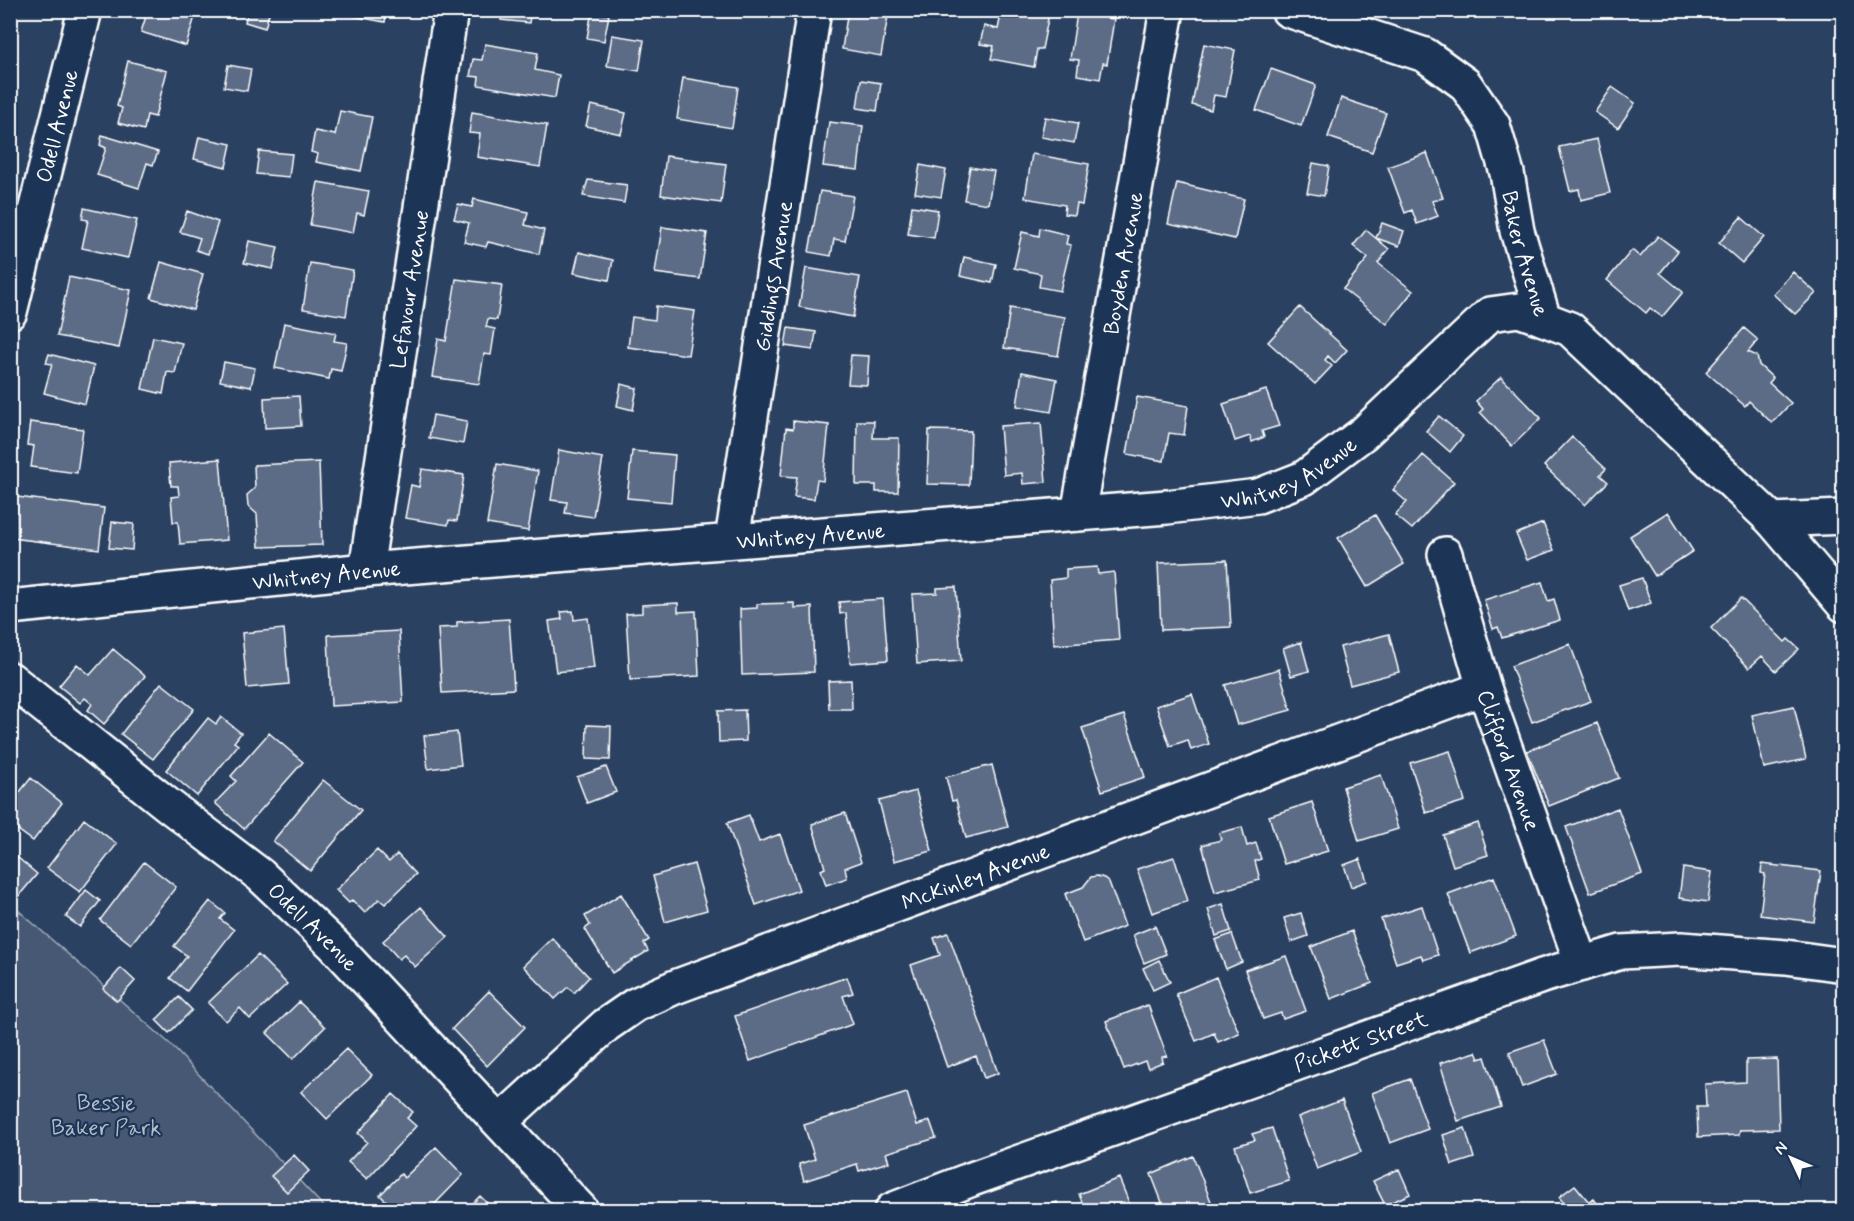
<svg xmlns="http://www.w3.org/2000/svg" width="1854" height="1221" viewBox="0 0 1854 1221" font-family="Mynerve,sans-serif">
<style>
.green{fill:#465975;stroke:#a2acba;stroke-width:1.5}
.building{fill:#5b6c86;stroke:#fff;stroke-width:1.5}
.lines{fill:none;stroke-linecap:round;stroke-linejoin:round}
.minor-casing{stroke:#fff;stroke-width:38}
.minor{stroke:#1d3557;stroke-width:33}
.labels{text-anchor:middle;stroke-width:4.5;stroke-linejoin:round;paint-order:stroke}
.street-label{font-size:22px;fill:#fff;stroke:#1d3557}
.park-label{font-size:22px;fill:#b5bdc8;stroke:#1d3557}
</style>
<rect width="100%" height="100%" fill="#2a4161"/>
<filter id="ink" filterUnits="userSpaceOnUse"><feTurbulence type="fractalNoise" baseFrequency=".0167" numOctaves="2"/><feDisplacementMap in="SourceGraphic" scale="12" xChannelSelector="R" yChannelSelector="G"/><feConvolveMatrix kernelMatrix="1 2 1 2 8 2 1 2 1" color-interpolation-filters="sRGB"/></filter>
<g filter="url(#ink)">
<path class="green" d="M10,903L169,1043L327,1210H11Z"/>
<path class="building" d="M148,10H197L186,46L141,32Z
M248,10H270L265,28L245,22Z
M348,10H387L385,22L347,15Z
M502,10H531L529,23L501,20Z
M636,10H658L657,17L636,14Z
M848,10H889L881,56L842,49Z
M1002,10H1031L1049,14L1042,49H1037L1034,67L991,59L994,46L980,44L984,26L998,29Z
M592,11L609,15L604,41L587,38Z
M1077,13L1114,19L1107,64L1103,63L1100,79L1077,75L1079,60L1070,59Z
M612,35L644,40L639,71L607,66Z
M485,44L538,53L535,70L559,75L555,98L478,85L479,77L470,76L473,59L482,60Z
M1204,44L1235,50L1226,97L1214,95L1211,110L1192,105Z
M128,61L167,71L155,117L147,115L144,130L118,123L122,108L117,106Z
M228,65L251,69L247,91L224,87Z
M1271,69L1316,85L1301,126L1256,110Z
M683,78L738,87L732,128L677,119Z
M861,80L881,83L877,111L857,108Z
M1612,87L1635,103L1618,128L1595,112Z
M1341,98L1386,113L1372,152L1328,137Z
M591,105L626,113L621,134L586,126Z
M340,111L372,117L361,171L316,162L318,154L311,152L315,131L335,135Z
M472,112L547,125L540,167L477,157L480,134L469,133Z
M1045,117L1078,123L1074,143L1041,137Z
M829,122L863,126L858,170L823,166Z
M102,135L158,152L153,165L147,163L139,188L97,175L106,148L100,145Z
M199,137L231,144L226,167L194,159Z
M1597,139L1610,193L1581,200L1579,189L1570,191L1559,147Z
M259,151L292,154L289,177L256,174Z
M1427,153L1443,198L1432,201L1438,216L1417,224L1412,210L1405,213L1388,167Z
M1032,154L1089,164L1082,205L1077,204L1075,215L1064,214L1065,205L1025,198Z
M666,156L726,164L721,203L661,195Z
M1313,163L1329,166L1324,196L1307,193Z
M920,165L946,170L941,197L915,193Z
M970,167L994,171L988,204L964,200Z
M588,180L627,185L624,203L583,196Z
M318,182L369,191L364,215L357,213L353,233L310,225Z
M1177,183L1244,199L1235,239L1168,224Z
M820,191L853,196L845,241L834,239L831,256L809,252Z
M474,199L528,212L525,225L544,230L539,254L488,242L486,247L464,242L469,223L454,219L458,204L472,207Z
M912,206L938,210L934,238L908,234Z
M84,208L137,220L128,258L82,248L88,220L82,219Z
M187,211L218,222L208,254L196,250L200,238L180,232Z
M1741,217L1764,237L1742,263L1719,243Z
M1382,223L1404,231L1399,246L1376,238Z
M662,227L707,233L700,279L655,273Z
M1040,228L1068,235L1066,244L1071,245L1060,291L1039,287L1041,274L1014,268L1022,232L1039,236Z
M1366,230L1389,249L1378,263L1413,291L1387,324L1343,289L1368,258L1353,246Z
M1658,236L1678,251L1660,273L1683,292L1662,317L1650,308L1646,313L1607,280L1632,250L1640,257Z
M249,241L278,247L273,269L244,263Z
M579,252L613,260L609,280L574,273Z
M964,257L996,264L992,283L960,276Z
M161,262L203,274L193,310L151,298Z
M310,263L353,270L346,316L303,309Z
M806,268L860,277L853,317L799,307Z
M1793,272L1816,293L1795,314L1773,294Z
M69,277L131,290L119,348L57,336Z
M456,279L502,285L497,320L488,319L486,327L495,329L491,355L484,354L479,384L432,377L438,339L446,341Z
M656,306L695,311L688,355L628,347L632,317L655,320Z
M1300,307L1347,350L1335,363L1328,356L1325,360L1332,366L1315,384L1268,342Z
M1010,308L1065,317L1058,356L1004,348Z
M284,323L336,333L334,341L347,343L341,371L331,369L329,379L275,368Z
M788,328L816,332L813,350L785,346Z
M1744,328L1758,340L1748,352L1757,356L1759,365L1773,378L1769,383L1791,403L1772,423L1749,401L1745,406L1706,372Z
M153,337L182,343L175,373L167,372L163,394L142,389Z
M49,354L94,366L85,404L44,393L52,364L46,363Z
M851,355L869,356L867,385L848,384Z
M224,362L255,368L251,387L220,381Z
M1022,372L1057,379L1051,412L1017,406Z
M1501,377L1541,418L1512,446L1480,412L1483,409L1476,401Z
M621,384L637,388L633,410L617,406Z
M1266,390L1279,426L1262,431L1264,437L1252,442L1250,436L1235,441L1223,404Z
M299,396L301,426L265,428L264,398Z
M1137,397L1188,406L1184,435L1169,433L1164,461L1127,454Z
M433,415L467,421L463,444L429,438Z
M1439,416L1463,436L1450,452L1426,431Z
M793,421L829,425L823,481L817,480L814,499L794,497L797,477L781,476L786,428L793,429Z
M857,421H874L873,438H899L898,492H876V485H856Z
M30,422L83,429L77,473L31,467L34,446L27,445Z
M1041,423L1046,482L1023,484L1022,473L1004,475L1000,426Z
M929,430L971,431L969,485L927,484Z
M1572,437L1606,469L1600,475L1608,482L1585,505L1544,466Z
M559,450L603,458L593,517L565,513L567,502L551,500Z
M632,451L675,455L671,502L627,498Z
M1423,455L1454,482L1412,529L1395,515L1407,502L1393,490Z
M220,459L227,540L180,544L178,522H173L171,497L179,496L178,486H171L169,463Z
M319,462L322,545L259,547L257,514L248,506L247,495L255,488L254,465Z
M497,464L538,471L528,531L487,524Z
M422,469L464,475L457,521L449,520L448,525L405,518L411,485L419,487Z
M17,497L104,508L99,549L12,538Z
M1668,512L1693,551L1655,576L1630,536Z
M1375,515L1404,564L1367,587L1338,538Z
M112,522L134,524L132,550L109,548Z
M1543,523L1554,550L1527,560L1516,534Z
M1227,560L1231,627L1161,630L1158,563Z
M1097,567L1098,574L1114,572L1119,640L1054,645L1050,580L1066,578V569Z
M1642,578L1651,603L1628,611L1619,585Z
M1542,582L1548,601L1554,599L1560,620L1502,638L1498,627L1493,629L1484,600Z
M956,587L961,661L917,664L912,594L937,593V588Z
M1741,598L1785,642L1788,639L1799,649L1776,671L1762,656L1749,668L1711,628Z
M883,599L888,660L850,663L846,613L840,614L839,602Z
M678,603V612L696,611L699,676L630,680L626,614L642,613V605Z
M794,603V608L812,607L814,672L742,675L740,609L757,608V604Z
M573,611L574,620L588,618L594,668L556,672L549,621L562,619L561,612Z
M509,619L514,689L442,693L438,628L457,627V622Z
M284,629L289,684L247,688L242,633Z
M399,631L403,702L331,706L328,635Z
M1389,634L1399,672L1350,685L1340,647Z
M1301,642L1309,671L1291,676L1283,648Z
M1570,644L1591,701L1532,722L1511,666Z
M113,649L145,676L104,724L88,710L92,704L85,698L80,703L59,686L77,664L90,675Z
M1279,669L1291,710L1237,725L1225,685Z
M851,680L852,709H829L828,681Z
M161,683L194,709L153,759L121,734Z
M1192,694L1209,744L1191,750L1188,740L1170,746L1156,706Z
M1794,706L1806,759L1764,768L1752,715Z
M745,710L746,741L719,742L718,711Z
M1124,715L1145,777L1102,791L1082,728Z
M221,717L241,733L234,742L238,745L197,796L166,770L208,718L216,724Z
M1597,723L1619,778L1549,806L1527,751Z
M587,725L611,726L610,760L586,759Z
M457,732L461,765L428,769L424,736Z
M269,733L303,762L244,829L215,803L236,781L231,776Z
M1450,751L1465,801L1426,813L1410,763Z
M992,765L1008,827L966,838L956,800L952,801L946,777Z
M606,767L616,792L587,803L577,777Z
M1381,775L1398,829L1359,841L1343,787Z
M31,778L62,803L33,841L10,824V804Z
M323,780L361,810L310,871L273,841Z
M916,791L932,851L894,861L879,801Z
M1312,802L1328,851L1284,864L1269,816Z
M1618,808L1642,874L1590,893L1566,827Z
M845,813L861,862L845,868L847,878L826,885L821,870L825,868L812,824Z
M749,815L759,842L780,834L799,890L756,905L727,823Z
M84,819L117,844L80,892L47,868Z
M1478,823L1488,855L1453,866L1443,835Z
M1242,827L1247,846L1256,843L1261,859L1255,861L1260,880L1215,892L1202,845L1221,840L1219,833Z
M377,850L389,862L397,854L416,874L385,904L379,899L365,913L352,900L349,903L336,890Z
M17,857L37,874L17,898L10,893V865Z
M1174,857L1188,901L1152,913L1137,869Z
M1360,859L1367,881L1351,887L1344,865Z
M144,862L176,887L131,944L100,920Z
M694,864L707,910L665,922L653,876Z
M1762,864L1821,871L1814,922L1760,915L1765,874L1761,873Z
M1683,868L1712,872L1708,902L1679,898Z
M1097,876L1104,878L1109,882L1125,926L1083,942L1065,894L1083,887L1091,877Z
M1494,877L1516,936L1470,953L1448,894Z
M86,890L100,901L80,927L66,917Z
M621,894L649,940L644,943L648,951L612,973L585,929L590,925L585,916Z
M210,901L225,913L220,919L234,930L187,991L170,978L187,956L174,946Z
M1223,904L1231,931L1216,936L1208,909Z
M1422,906L1438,955L1423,960L1421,955L1396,963L1381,919Z
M421,907L448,937L415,967L404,955L399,959L383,941Z
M1301,913L1308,936L1291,942L1284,918Z
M1155,926L1166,954L1144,963L1133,935Z
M1352,931L1372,983L1331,999L1311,947Z
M948,933L998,1073L984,1078L976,1056L947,1067L911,965L940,955L934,938Z
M1232,934L1242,962L1226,969L1215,940Z
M552,938L589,977L574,993L568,987L555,999L523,966Z
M258,955L287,984L250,1019L240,1008L226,1021L208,1003Z
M1286,956L1306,1011L1283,1019L1281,1013L1263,1019L1245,970Z
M1159,960L1170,982L1153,990L1143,968Z
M121,968L135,981L117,1001L103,989Z
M847,977L853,993L843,996L853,1024L750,1061L735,1016Z
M1216,977L1239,1033L1218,1042L1214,1033L1196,1041L1176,994Z
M489,991L525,1027L487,1066L452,1029Z
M179,997L192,1010L169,1033L156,1020Z
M299,1002L325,1027L293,1059L267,1033Z
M1148,1005L1167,1056L1162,1057L1163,1062L1148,1068L1145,1061L1124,1069L1106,1021Z
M1544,1040L1557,1074L1522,1087L1509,1052Z
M346,1049L372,1075L327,1119L301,1092Z
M1476,1052L1479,1059L1485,1057L1501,1107L1458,1121L1440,1063Z
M1777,1059L1779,1129L1740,1130L1739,1135L1698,1137L1697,1107H1706L1705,1084L1746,1082V1060Z
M1410,1079L1428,1129L1390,1143L1372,1093Z
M907,1093L917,1125L930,1121L936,1138L886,1153L889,1162L859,1171L857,1164L804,1181L799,1164L815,1159L804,1125Z
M393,1094L413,1112L407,1118L416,1126L367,1179L348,1162L367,1142L358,1133Z
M1342,1100L1361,1152L1317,1169L1298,1117Z
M1272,1128L1289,1181L1250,1193L1235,1146L1255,1140L1252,1134Z
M1465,1128L1474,1158L1452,1165L1443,1135Z
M436,1147L463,1175L429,1210H395L380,1195L401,1174L404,1178Z
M294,1155L309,1171L287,1192L271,1176Z
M1193,1156L1214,1209L1165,1210L1151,1174Z
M1399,1169L1410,1194L1385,1205L1373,1181Z
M1119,1178L1132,1210H1085L1079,1194Z
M1575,1185L1589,1202L1594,1199L1602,1210H1569L1559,1197Z
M480,1196L494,1210H466Z
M1057,1202L1060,1210H1043L1042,1208Z"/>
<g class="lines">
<defs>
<g id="minor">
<path id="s1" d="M1288,10L1425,55L1465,84L1493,125L1507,173L1517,231L1544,319L1570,329L1772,520L1844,605"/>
<path id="s2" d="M10,312L85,10"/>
<path id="s3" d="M1078,514L1167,10"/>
<path d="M1772,520L1844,517"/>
<path id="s4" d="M732,540L814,10"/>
<path id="s5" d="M1445,554L1484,688L1582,964"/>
<path id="s6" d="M366,570L451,10"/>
<path id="s7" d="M10,607L366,570L1167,507L1258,496L1304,478L1364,433L1490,314L1519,310L1544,319"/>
<path id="s8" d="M10,679L168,805L260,875L334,945L581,1210"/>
<path id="s9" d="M500,1122L606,1025L635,1005L675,987L1484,688"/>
<path id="s10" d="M892,1210L972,1179L1542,976L1621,952L1681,949L1786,957L1844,965"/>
</g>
</defs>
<use href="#minor" class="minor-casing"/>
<use href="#minor" class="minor"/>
</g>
</g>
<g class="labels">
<g class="street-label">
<text dy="8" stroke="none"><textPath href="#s2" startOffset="192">Odell Avenue</textPath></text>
<text dy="8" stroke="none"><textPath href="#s1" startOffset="376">Baker Avenue</textPath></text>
<text dy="8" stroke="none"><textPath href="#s3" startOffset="255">Boyden Avenue</textPath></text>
<text dy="8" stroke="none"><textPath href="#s4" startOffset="267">Giddings Avenue</textPath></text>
<text dy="8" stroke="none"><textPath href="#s6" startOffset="284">Lefavour Avenue</textPath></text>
<text dy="8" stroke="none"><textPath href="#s7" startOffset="1290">Whitney Avenue</textPath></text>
<text dy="8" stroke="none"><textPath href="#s7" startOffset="804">Whitney Avenue</textPath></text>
<text dy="8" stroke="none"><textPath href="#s7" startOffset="318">Whitney Avenue</textPath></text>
<text dy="8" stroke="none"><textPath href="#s5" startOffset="216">Clifford Avenue</textPath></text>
<text dy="8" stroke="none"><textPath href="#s9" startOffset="543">McKinley Avenue</textPath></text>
<text dy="8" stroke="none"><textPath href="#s8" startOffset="392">Odell Avenue</textPath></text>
<text dy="8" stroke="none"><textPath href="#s10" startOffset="498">Pickett Street</textPath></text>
</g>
<g class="park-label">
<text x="106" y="1110">Bessie<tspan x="106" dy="25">Baker Park</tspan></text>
</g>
</g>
<rect width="1854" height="1221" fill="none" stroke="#1d3557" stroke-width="36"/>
<rect x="18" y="18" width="1818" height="1185" fill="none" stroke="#fff" stroke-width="2" filter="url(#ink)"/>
<g transform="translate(1791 1158) rotate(314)" stroke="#1d3557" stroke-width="4.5" paint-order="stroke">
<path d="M0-4.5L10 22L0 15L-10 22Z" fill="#ffffff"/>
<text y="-9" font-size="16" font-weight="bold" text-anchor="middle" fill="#ffffff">N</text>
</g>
</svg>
